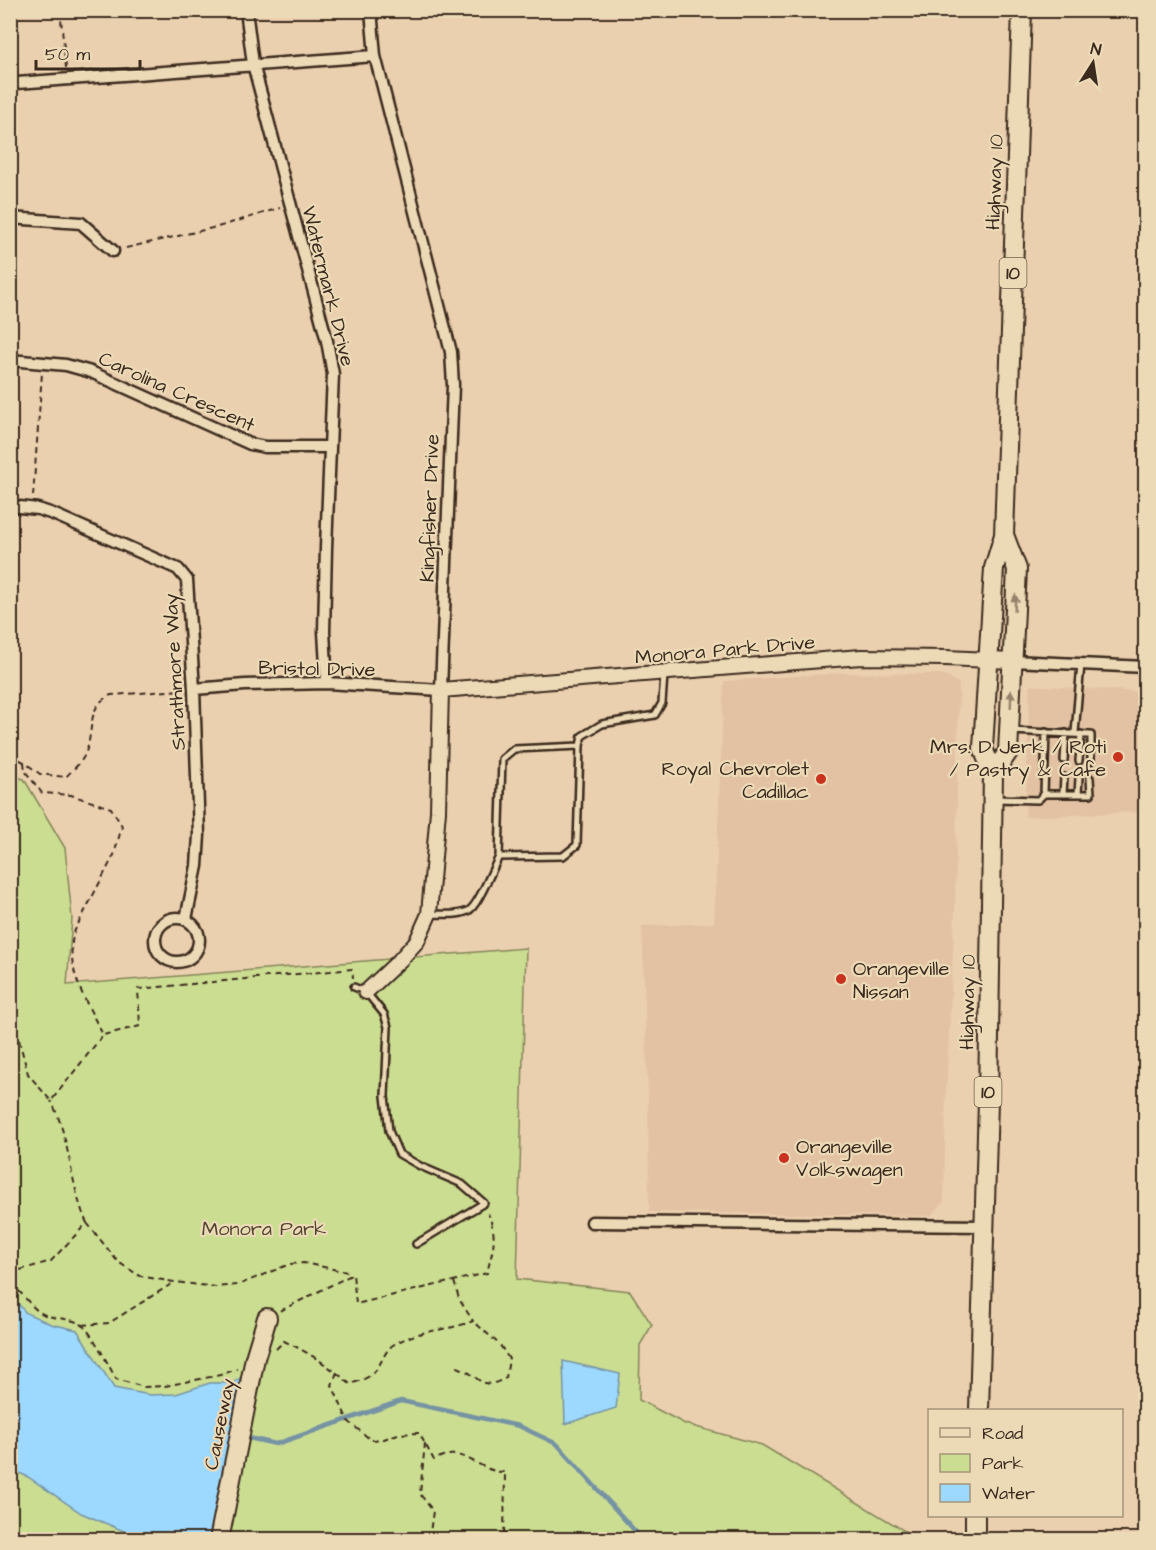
<svg xmlns="http://www.w3.org/2000/svg" width="1156" height="1550" viewBox="0 0 1156 1550" font-family="'Architects Daughter',sans-serif">
<style>
.built{fill:#e3c2a3}
.green{fill:#cbdd91;stroke:#838458;stroke-width:1.5}
.water{fill:#9dd9fe;stroke:#7693a4;stroke-width:1.5}
.lines{fill:none;stroke-linecap:round;stroke-linejoin:round}
.stream{stroke:#7693a4;stroke-width:4.5}
.service-casing{stroke:#3b2a1e;stroke-width:10}
.minor-casing{stroke:#3b2a1e;stroke-width:15}
.tertiary-casing{stroke:#3b2a1e;stroke-width:18}
.trunk-casing{stroke:#3b2a1e;stroke-width:22}
.path{stroke:#3b2a1e;stroke-width:2;stroke-dasharray:6 4.5;stroke-linecap:butt}
.service{stroke:#ecdab7;stroke-width:5}
.minor{stroke:#ecdab7;stroke-width:10}
.tertiary{stroke:#ecdab7;stroke-width:14}
.trunk{stroke:#ecdab7;stroke-width:18}
.oneway{fill:#94826a}
.poi-dot{fill:#c8321e;stroke:#ecdab7;stroke-width:2}
.labels{text-anchor:middle;stroke-width:4.5;stroke-linejoin:round;paint-order:stroke}
.shield{fill:#ecdab7;stroke:#705f4c;stroke-width:1.5}
.shield-label{font-size:18px;font-weight:bold;fill:#3b2a1e}
.street-label{font-size:20px;fill:#3b2a1e;stroke:#ecdab7}
.poi-label{font-size:20px;fill:#3b2a1e;stroke:#ecdab7;text-anchor:end}
.park-label{font-size:20px;fill:#51452f;stroke:#ecdab7}
</style>
<rect width="100%" height="100%" fill="#ebd0af"/>
<filter id="ink" filterUnits="userSpaceOnUse"><feTurbulence type="fractalNoise" baseFrequency=".0167" numOctaves="2"/><feDisplacementMap in="SourceGraphic" scale="12" xChannelSelector="R" yChannelSelector="G"/><feConvolveMatrix kernelMatrix="1 2 1 2 8 2 1 2 1" color-interpolation-filters="sRGB"/></filter>
<g filter="url(#ink)">
<path class="built" d="M840,673L942,674L959,683L955,910L946,1096L944,1202L930,1216L649,1212L648,1094L642,926L714,923L724,681Z
M1030,685L1145,692L1141,812L1025,817Z"/>
<path class="green" d="M10,776L24,779L65,848L72,918L67,985L526,948L517,1279L630,1291L652,1325L640,1345L639,1400L685,1424L762,1445L918,1539H11Z"/>
<path class="water" d="M11,1295L26,1313L51,1324L77,1330L114,1388L150,1395L176,1394L210,1383H233L246,1374L212,1539H143L81,1513L28,1477L11,1469Z
M563,1361L620,1374L616,1408L565,1424Z"/>
<g class="lines">
<path class="stream" d="M244,1437L276,1444L401,1401L519,1426L557,1444L643,1540"/>
<defs>
<path id="service" d="M1011,731L1091,735V761
M1075,733L1081,664
M1064,760L1066,733
M1079,761L1081,734
M1044,794H1091L1090,778
M1063,794L1064,777
M1078,794L1079,778
M994,799L1038,800L1044,794L1046,732
M499,857L502,759L514,749L580,746
M429,914C441,914 457,916 468,911C478,907 492,869 499,857L563,856L577,845L580,746L582,736L602,724L655,715L662,703L664,675
M354,987L366,992L384,1014L388,1027L385,1096L389,1131L399,1154L420,1166L462,1184L484,1203L416,1244"/>
<path id="minor" d="M246,10L253,64L327,341L333,374L326,548L324,632L327,683
M10,86L17,83L375,56
M10,218L81,223L113,251
M10,360L66,365L91,372L250,444L265,447H330
M10,506L38,509L53,514L178,569L187,580L194,689L199,835L197,866L186,919
M1012,661L1146,667
M194,689L245,685L327,683L441,690L453,385L451,352L375,56L371,10
M155 940a22 22 0 1 1 44 0a22 22 0 1 1-44 0Z
M592,1222L985,1226"/>
<path id="tertiary" d="M366,992L400,960L417,941L429,914L438,811L441,690L861,657L946,658L1012,661"/>
<path id="trunk" d="M993,774L1008,752L1017,569L1004,535
M979,1410L988,1101L993,774L983,748L994,568L1004,535L1022,10
M219,1540L255,1358L267,1318
M975,1540V1516"/>
</defs>
<use href="#service" class="service-casing"/>
<use href="#minor" class="minor-casing"/>
<use href="#tertiary" class="tertiary-casing"/>
<use href="#trunk" class="trunk-casing"/>
<path class="path" d="M60,10L66,68
M126,248L221,226L280,208
M33,496L42,373
M10,755L24,762L40,774L66,777C71,771 79,765 83,758C96,736 84,706 111,695L182,690
M24,762L25,771L42,793L71,795L111,808L122,826L114,855L74,932C64,968 87,1003 103,1035L140,1026L138,989L352,969L353,978
M10,1021L18,1036L28,1074L51,1101L103,1035
M87,1223L118,1262L140,1276L174,1282L216,1287L238,1285L290,1264L304,1263L352,1273
M10,1273L51,1261L87,1223C69,1184 71,1139 51,1101
M10,1284C24,1292 30,1309 45,1315C56,1319 70,1318 81,1324C91,1330 110,1368 116,1379L144,1387L165,1386L220,1375L237,1369
M280,1311L353,1274L356,1304L487,1273C493,1248 498,1238 488,1213
M82,1325L109,1323L173,1283
M276,1349L284,1341C310,1353 328,1365 350,1384C356,1382 366,1379 371,1375C381,1368 383,1352 393,1345C421,1328 445,1332 473,1321L459,1299L454,1281
M457,1367C480,1374 479,1393 506,1378L509,1359L500,1345L473,1321
M337,1372L332,1385L348,1421L371,1440L384,1439L398,1434L419,1433L434,1460C438,1458 444,1455 448,1455C469,1452 483,1473 505,1472L504,1540
M425,1443L420,1494L433,1511L429,1540"/>
<use href="#service" class="service"/>
<use href="#minor" class="minor"/>
<use href="#tertiary" class="tertiary"/>
<use href="#trunk" class="trunk"/>
</g>
<defs><path id="oneway-solid" d="M-6-.8H1V-3.2L6.5 0L1 3.2V.8H-6Z" transform="scale(1.5)"/></defs>
<g class="oneway">
<use href="#oneway-solid" transform="translate(1015 603) rotate(-87)"/>
<use href="#oneway-solid" transform="translate(1011 699) rotate(-88)"/>
</g>
</g>
<g class="poi-dot">
<circle cx="1118" cy="757" r="6"/>
<circle cx="821" cy="779" r="6"/>
<circle cx="841" cy="979" r="6"/>
<circle cx="784" cy="1158" r="6"/>
</g>
<g class="labels">
<g class="shield">
<rect x="999.5" y="258" width="27" height="30" rx="4.5"/>
<rect x="974.5" y="1077" width="27" height="30" rx="4.5"/>
</g>
<g class="shield-label">
<text x="1013" y="279">10</text>
<text x="988" y="1098">10</text>
</g>
<g class="street-label">
<text transform="translate(994 182) rotate(-88)" y="7">Highway 10</text>
<text transform="translate(329 286) rotate(76)" y="7">Watermark Drive</text>
<text transform="translate(177 391) rotate(24)" y="7">Carolina Crescent</text>
<text transform="translate(429 508) rotate(-88)" y="7">Kingfisher Drive</text>
<text transform="translate(725 649) rotate(-5)" y="7">Monora Park Drive</text>
<text transform="translate(317 668) rotate(1)" y="7">Bristol Drive</text>
<text transform="translate(174 672) rotate(-93)" y="7">Strathmore Way</text>
<text transform="translate(967 1002) rotate(-89)" y="7">Highway 10</text>
<text transform="translate(219 1424) rotate(-79)" y="7">Causeway</text>
</g>
<g class="poi-label">
<text x="1106" y="753">Mrs. D Jerk / Roti<tspan x="1106" dy="23">/ Pastry &amp; Cafe</tspan></text>
<text x="809" y="775">Royal Chevrolet<tspan x="809" dy="23">Cadillac</tspan></text>
<text x="853" y="975" text-anchor="start">Orangeville<tspan x="853" dy="23">Nissan</tspan></text>
<text x="796" y="1153" text-anchor="start">Orangeville<tspan x="796" dy="23">Volkswagen</tspan></text>
</g>
<g class="park-label">
<text x="264" y="1235">Monora Park</text>
</g>
</g>
<rect width="1156" height="1550" fill="none" stroke="#ecdab7" stroke-width="36"/>
<rect x="18" y="18" width="1120" height="1514" fill="none" stroke="#3b2a1e" stroke-width="2" filter="url(#ink)"/>
<rect x="928" y="1409" width="195" height="108" fill="#ecdab7" stroke="#a5947a" stroke-width="1.5"/>
<rect x="940" y="1428" width="30" height="9" fill="#ecdab7" stroke="#a5947a" stroke-width="1.5"/>
<text x="982" y="1439" font-size="18" fill="#3b2a1e">Road</text>
<rect x="940" y="1454" width="30" height="18" fill="#cbdd91" stroke="#a5947a" stroke-width="1.5"/>
<text x="982" y="1469" font-size="18" fill="#3b2a1e">Park</text>
<rect x="940" y="1484" width="30" height="18" fill="#9dd9fe" stroke="#a5947a" stroke-width="1.5"/>
<text x="982" y="1499" font-size="18" fill="#3b2a1e">Water</text>
<g transform="translate(1093 63) rotate(12)" stroke="#ecdab7" stroke-width="4.5" paint-order="stroke">
<path d="M0-4.5L10 22L0 15L-10 22Z" fill="#3b2a1e"/>
<text y="-9" font-size="16" font-weight="bold" text-anchor="middle" fill="#3b2a1e">N</text>
</g>
<path d="M36 60v9h104v-9" fill="none" stroke="#3b2a1e" stroke-width="3"/>
<text x="45" y="60" font-size="18" fill="#3b2a1e" stroke="#ecdab7" stroke-width="4.5" paint-order="stroke">50 m</text>
</svg>
